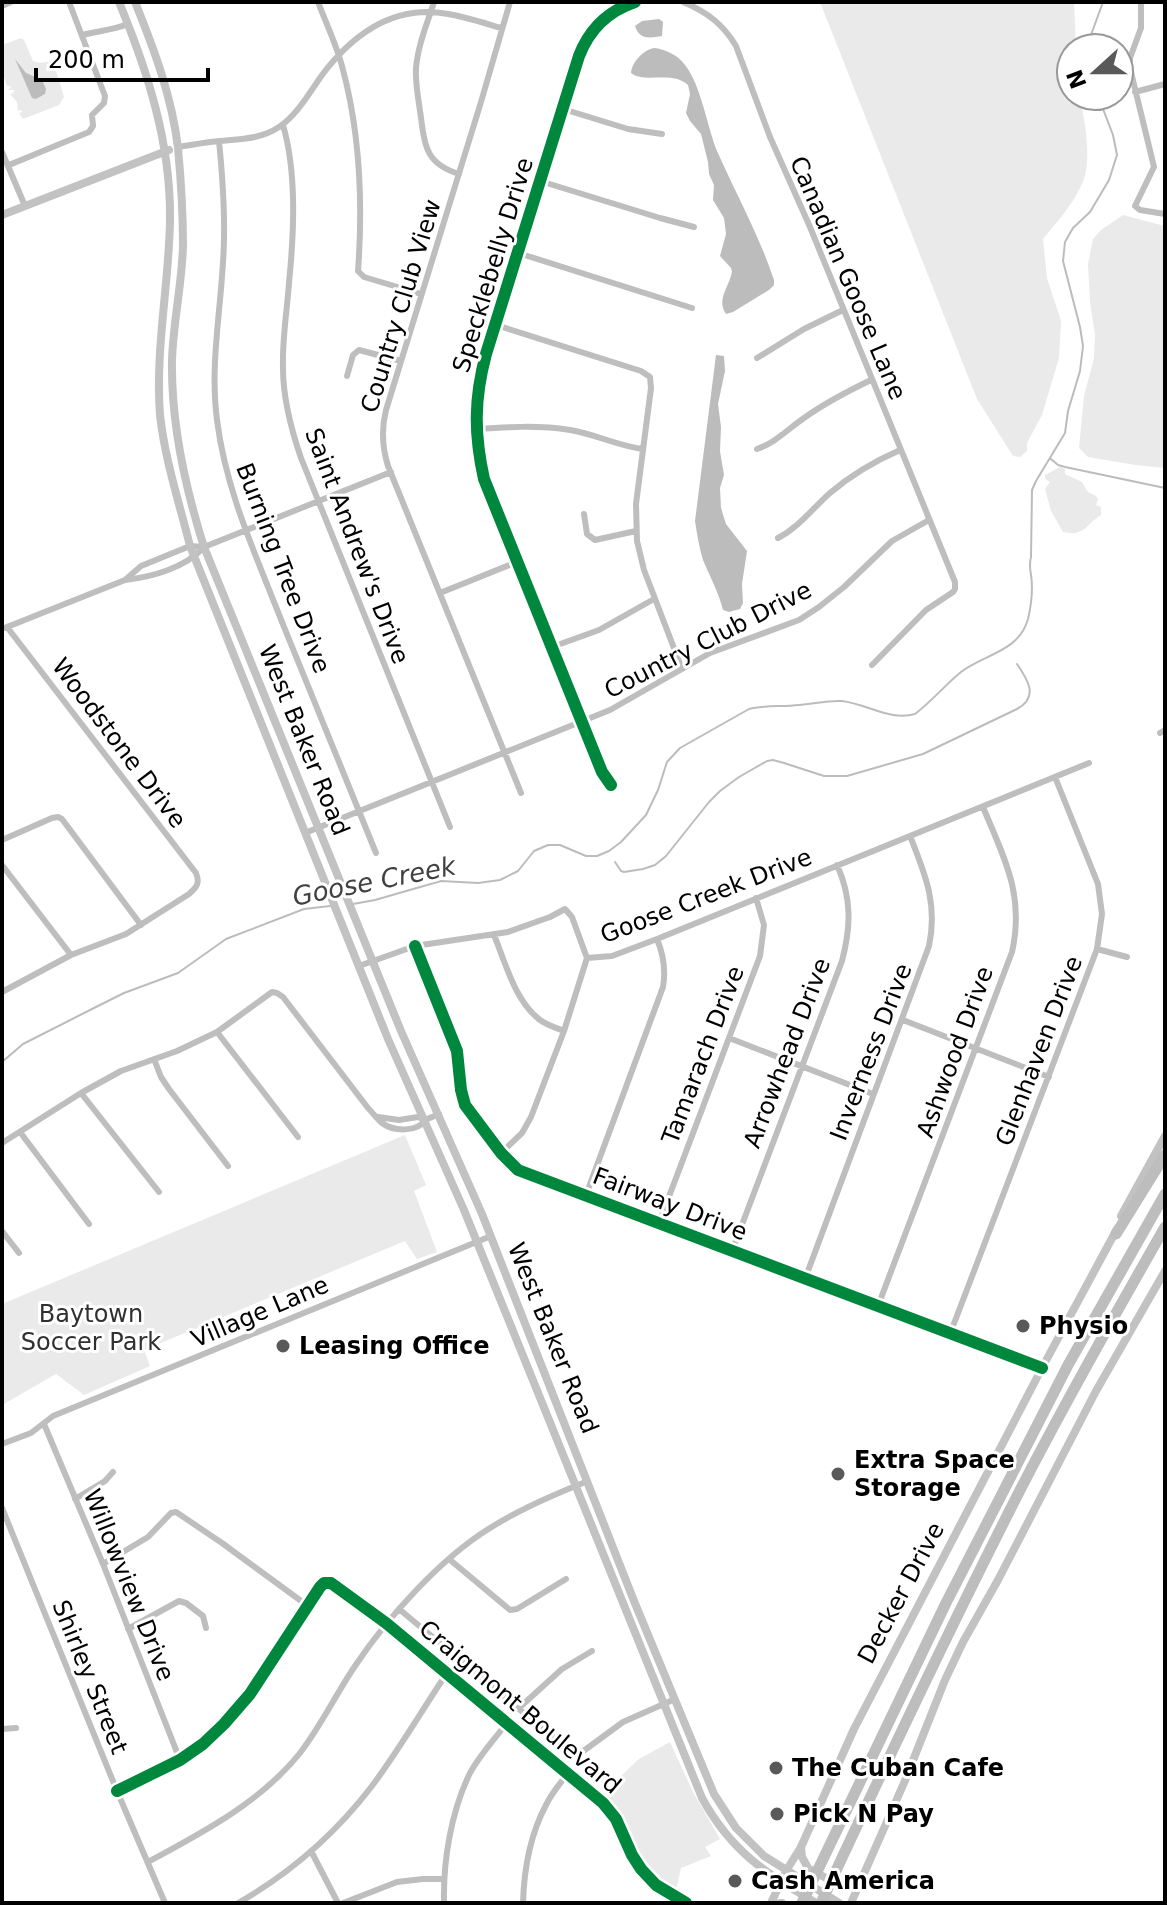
<svg xmlns="http://www.w3.org/2000/svg" width="1167" height="1905" viewBox="0 0 1167 1905" font-family="'DejaVu Sans',sans-serif">
<style>
.green{fill:#eaeaea}
.water{fill:#bcbcbc}
.lines{fill:none;stroke-linecap:round;stroke-linejoin:round}
.stream{stroke:#bcbcbc;stroke-width:2}
.street{stroke:#bebebe;stroke-width:6}
.secondary{stroke:#c2c2c2;stroke-width:8}
.highway{stroke:#bdbdbd;stroke-width:11}
.cycleway-casing{stroke:#fff;stroke-width:17}
.cycleway{stroke:#00873e;stroke-width:12}
.poi-dot{fill:#595959;stroke:#fff;stroke-width:3}
.labels{text-anchor:middle;stroke-width:6;stroke-linejoin:round;paint-order:stroke}
.street-label{font-size:24px;fill:#000;stroke:#fff}
.park-label{font-size:24px;fill:#303030;stroke:#fff}
.poi-label{font-size:24px;font-weight:bold;fill:#000;stroke:#fff;text-anchor:start}
.water-label{font-size:26px;font-style:italic;fill:#414141;stroke:#fff}
</style>
<rect width="100%" height="100%" fill="#fff"/>
<path class="green" d="M820,2H1074L1076,48H1071V96H1080C1084,120 1090,146 1086,171C1082,194 1058,221 1043,239L1047,278L1061,321L1059,358L1042,415L1027,443V451L1020,457L1013,456L977,399Z
M21,38L24,40L33,61L40,63L53,61L64,97L59,105L23,119L19,113L22,112L21,110L18,111L17,102L10,94L13,93L14,90H8L11,87L10,86H7L2,71V45Z
M1123,215L1165,226V468L1135,465L1088,457L1079,448L1084,396L1094,358L1095,335L1090,302L1088,264L1093,239L1101,230Z
M1060,467L1065,469V474L1082,482L1088,492L1096,496L1098,499L1096,505L1101,507V515C1086,524 1085,537 1063,532L1051,511L1045,489L1050,482L1045,479V475Z
M405,1135L426,1185L414,1191L437,1252L417,1259L405,1241L144,1350L150,1366L84,1395L56,1374L2,1405V1304Z
M670,1742L693,1792L720,1839L705,1847L711,1856L681,1868L676,1890C642,1874 641,1855 625,1826C619,1814 610,1805 600,1796L639,1759Z"/>
<path class="water" d="M659,19L663,22L662,36C650,38 639,40 635,26L642,21Z
M654,48C665,49 678,55 685,65C701,85 707,126 717,151C736,194 759,235 774,280V285L769,290L733,312L726,314C716,300 729,287 732,272L731,268L720,256L726,234L724,218L713,200L714,185L709,174L708,162L701,134L690,121L686,113L690,94L688,85C672,70 645,84 631,73C632,62 643,50 654,48Z
M15,59L26,73L42,80L46,89L45,94L36,99L32,98Z
M716,355L724,356L725,371L718,404L721,427L720,451L724,475L720,488L721,508L726,524L747,551L742,584L743,603L740,609L729,612L723,610C719,593 710,577 703,560C699,547 697,534 695,521Z"/>
<g class="lines">
<path class="stream" d="M1089,48L1091,35L1103,2
M1051,459L1058,465L1065,467L1165,488
M615,862L621,871L624,872L643,869L655,865L666,856L709,802L720,791L739,777L767,761L773,760L784,763L824,776H847L923,754L1017,709C1039,697 1028,680 1017,664
M353,904L375,900L441,881L478,883L500,880L518,871L534,851L548,845H560L586,856H597L609,851L621,842L646,815L658,790L667,762L680,748L749,709C765,705 782,707 799,705C813,704 829,700 842,701C867,704 890,721 915,714C932,701 945,685 961,672C984,654 1019,652 1028,619C1031,606 1033,588 1031,575C1030,568 1029,565 1031,557L1032,490L1036,481L1065,433L1068,411L1080,371L1083,346L1080,327L1063,261L1065,242L1073,228L1090,212L1109,180L1117,155L1113,135L1098,96
M2,1062L23,1044L92,1009L124,993L178,973L226,939L304,909L330,906"/>
<path class="street" d="M318,2C326,23 336,44 342,66C360,132 363,203 358,271L364,277L421,294
M434,2C427,24 418,45 416,68C415,85 419,101 421,118C425,148 427,164 459,174
M510,2L481,102L386,410C381,430 382,447 388,466L521,793
M683,2C707,12 723,24 736,46L770,137L810,227L955,582V589L953,592L926,610L872,665
M1141,2V28L1130,58V68L1154,167L1135,206L1140,210L1165,214
M2,6L11,2
M82,35C98,31 113,30 128,24
M1135,92L1165,84
M563,109L628,129L662,134
M283,125C297,173 294,233 289,283C287,311 282,340 283,368C283,399 291,429 301,458L450,827
M219,141C223,181 226,222 223,262C220,316 210,367 217,420C226,492 256,555 282,622C314,699 345,776 376,853
M178,147C192,145 206,142 220,141C242,139 261,139 279,127C297,115 310,92 322,75C353,34 394,4 448,14C466,17 484,23 501,28
M2,152L25,206
M9,165L89,132L93,126L92,115L104,103L105,96L69,2
M540,181L660,218L694,227
M518,253L692,308
M496,325L641,371L650,377L651,388L636,504L637,541L644,570L682,669
M757,358L804,329L843,310
M347,376L353,355L359,350L401,361
M476,429C507,427 539,425 570,430C595,434 618,446 643,449
M757,449C775,443 788,429 804,418C825,403 848,391 871,380
M584,514L587,534L595,540L636,531
M778,538C799,527 813,508 830,493C851,475 875,461 900,450
M125,580L141,566L190,546L204,547
M440,593L517,562
M2,629L125,580C152,577 185,568 204,547L391,472
M552,647L599,630L654,599
M1160,733L1165,730
M611,785L602,772L484,479C474,434 474,399 486,354L579,56C589,30 608,11 635,2
M305,833L610,710L710,653L799,620L819,607L844,587L892,541L929,520
M2,840L52,818L58,817L62,819L141,925
M2,865L71,955
M494,935C506,964 515,1001 540,1020C547,1025 556,1028 564,1031
M415,946L457,1051L461,1090L465,1105L501,1153L518,1170L1042,1368
M1097,949L1127,957
M359,966L415,946L508,932L550,917L565,909L572,917L587,958L612,956L657,939L1089,763
M2,992L71,955L126,934L189,894C197,887 200,883 196,873L7,627
M903,1020L1049,1077
M217,1032L298,1137
M729,1038L873,1094
M154,1059L161,1077L169,1089L228,1166
M81,1093L159,1192
M378,1117L399,1120L418,1117L425,1120
M20,1132L89,1224
M2,1143L81,1093L121,1071L177,1051L217,1032L272,992L277,993L283,997L368,1108C373,1113 377,1119 382,1123C394,1132 418,1132 425,1120L439,1114
M501,1153L522,1133L531,1117L564,1031L587,958
M586,1195L663,987C666,970 664,956 657,939
M659,1223L760,956L764,925L756,898
M2,1231L19,1253
M732,1251L842,961C851,927 852,898 837,865
M805,1279L929,946C938,904 925,874 910,836
M878,1306L1012,952C1025,895 1004,858 983,807
M950,1334L1097,949L1102,914L1098,884L1055,777
M44,1424L103,1564L180,1760
M2,1444L31,1433L53,1416L491,1236
M75,1499L105,1481L113,1472
M2,1508L117,1791L165,1903
M449,1559L510,1610L517,1609L566,1579
M103,1564L148,1537L171,1513L176,1512L222,1543L308,1606
M399,1609L572,1753L578,1755L623,1722L675,1699
M128,1629L179,1601L186,1603L203,1616L206,1628
M519,1708L562,1669L592,1651
M2,1729L16,1728
M117,1791L180,1760L203,1744L224,1724L250,1694L320,1587L324,1583H331L386,1623L603,1803L616,1819L632,1855L641,1869L656,1885L686,1903
M311,1851L338,1903
M148,1862C202,1833 261,1802 300,1753C321,1726 336,1694 355,1666C387,1618 441,1558 490,1528C520,1509 555,1494 588,1481
M238,1903C289,1874 336,1833 372,1786C399,1750 422,1710 447,1673
M343,1903L397,1882L423,1879H444
M444,1903C443,1861 451,1813 469,1775C478,1757 494,1740 506,1724
M523,1903C524,1869 530,1835 546,1805C551,1794 560,1784 567,1774"/>
<path class="secondary" d="M119,2C148,72 171,144 170,220C169,285 155,350 160,415C165,460 179,502 190,546L388,1039L464,1210L702,1798C731,1851 765,1873 816,1903
M135,2C154,49 172,97 178,148C181,180 183,214 183,246C182,284 173,323 172,361C171,425 185,487 204,547L401,1031L482,1214L634,1601L714,1794L736,1828L764,1856L839,1903
M2,215L169,150
M1121,1216L1165,1136
M801,1847L802,1857L808,1868L835,1883L849,1885L860,1879
M771,1903L786,1871L801,1847L854,1729L1042,1368L1117,1229
M780,1903H782
M851,1903L904,1783L945,1680L963,1642L998,1580L1096,1391L1165,1271"/>
<path class="highway" d="M1116,1234L1165,1155
M802,1903L946,1603L1005,1488L1068,1365L1165,1194
M821,1903C884,1767 948,1632 1016,1498C1063,1406 1114,1316 1165,1227"/>
<defs>
<path id="cycleway" d="M611,785L602,772L484,479C474,434 474,399 486,354L579,56C589,30 608,11 635,2
M415,946L457,1051L461,1090L465,1105L501,1153L518,1170L1042,1368
M117,1791L180,1760L203,1744L224,1724L250,1694L320,1587L324,1583H331L386,1623L603,1803L616,1819L632,1855L641,1869L656,1885L686,1903"/>
</defs>
<use href="#cycleway" class="cycleway-casing"/>
<use href="#cycleway" class="cycleway"/>
</g>
<g class="poi-dot">
<circle cx="1023" cy="1326" r="8"/>
<circle cx="283" cy="1346" r="8"/>
<circle cx="838" cy="1474" r="8"/>
<circle cx="776" cy="1768" r="8"/>
<circle cx="777" cy="1814" r="8"/>
<circle cx="735" cy="1881" r="8"/>
</g>
<g class="labels">
<g class="street-label">
<text transform="translate(493 265) rotate(-73)" y="8">Specklebelly Drive</text>
<text transform="translate(848 278) rotate(67)" y="8">Canadian Goose Lane</text>
<text transform="translate(401 306) rotate(-73)" y="8">Country Club View</text>
<text transform="translate(357 546) rotate(69)" y="8">Saint Andrew's Drive</text>
<text transform="translate(283 568) rotate(69)" y="8">Burning Tree Drive</text>
<text transform="translate(708 640) rotate(-27)" y="8">Country Club Drive</text>
<text transform="translate(304 740) rotate(68)" y="8">West Baker Road</text>
<text transform="translate(119 743) rotate(53)" y="8">Woodstone Drive</text>
<text transform="translate(706 896) rotate(-21)" y="8">Goose Creek Drive</text>
<text transform="translate(1039 1051) rotate(-69)" y="8">Glenhaven Drive</text>
<text transform="translate(871 1052) rotate(-69)" y="8">Inverness Drive</text>
<text transform="translate(955 1052) rotate(-70)" y="8">Ashwood Drive</text>
<text transform="translate(787 1053) rotate(-69)" y="8">Arrowhead Drive</text>
<text transform="translate(703 1055) rotate(-69)" y="8">Tamarach Drive</text>
<text transform="translate(670 1204) rotate(21)" y="8">Fairway Drive</text>
<text transform="translate(260 1312) rotate(-23)" y="8">Village Lane</text>
<text transform="translate(553 1338) rotate(68)" y="8">West Baker Road</text>
<text transform="translate(129 1585) rotate(68)" y="8">Willowview Drive</text>
<text transform="translate(901 1593) rotate(-62)" y="8">Decker Drive</text>
<text transform="translate(90 1677) rotate(68)" y="8">Shirley Street</text>
<text transform="translate(520 1707) rotate(40)" y="8">Craigmont Boulevard</text>
</g>
<g class="park-label">
<text x="91" y="1322">Baytown<tspan x="91" dy="28">Soccer Park</tspan></text>
</g>
<g class="poi-label">
<text x="1039" y="1334">Physio</text>
<text x="299" y="1354">Leasing Office</text>
<text x="854" y="1468">Extra Space<tspan x="854" dy="28">Storage</tspan></text>
<text x="792" y="1776">The Cuban Cafe</text>
<text x="793" y="1822">Pick N Pay</text>
<text x="751" y="1889">Cash America</text>
</g>
<g class="water-label">
<text transform="translate(374 881) rotate(-11)" y="9">Goose Creek</text>
</g>
</g>
<rect width="1167" height="1905" fill="none" stroke="#000000" stroke-width="8"/>
<g transform="translate(1095 72) rotate(249)"><circle r="38" fill="#ffffff" stroke="#999999" stroke-width="2"/>
<path d="M0-6L14 30L0 20L-14 30Z" fill="#595959"/>
<text y="-12" font-size="22" font-weight="bold" text-anchor="middle" fill="#000000">N</text>
</g>
<path d="M36 68v12h172v-12" fill="none" stroke="#000000" stroke-width="4"/>
<text x="48" y="68" font-size="24" fill="#000000" stroke="#ffffff" stroke-width="6" paint-order="stroke">200 m</text>
</svg>
